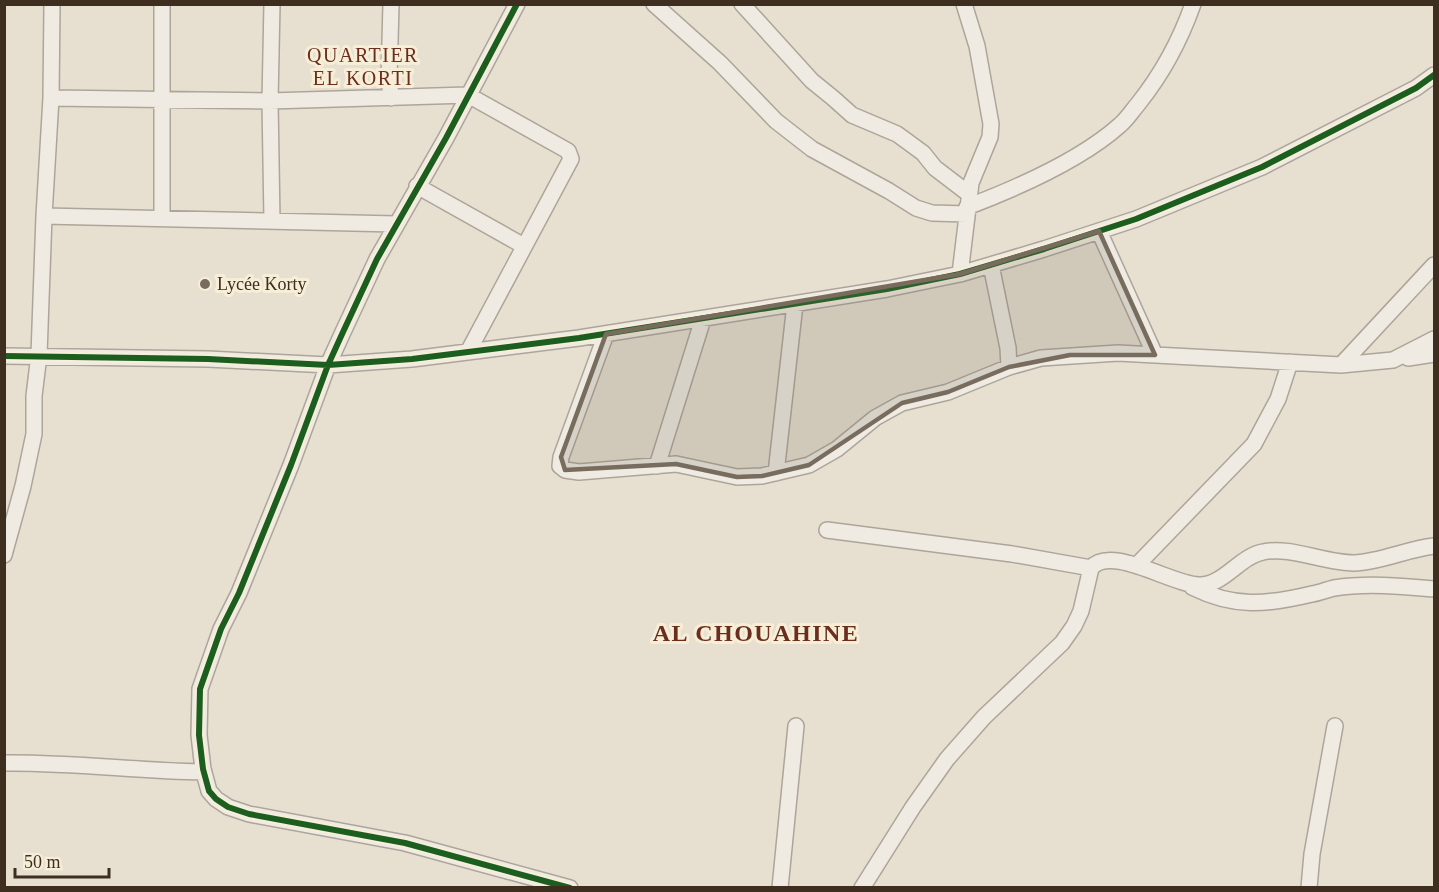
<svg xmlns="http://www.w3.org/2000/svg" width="1439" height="892" viewBox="0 0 1439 892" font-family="Georgia,serif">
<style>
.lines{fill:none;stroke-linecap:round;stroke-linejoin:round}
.minor-casing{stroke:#ada599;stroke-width:18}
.minor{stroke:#efebe3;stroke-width:15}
.cycleway-casing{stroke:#f7eed8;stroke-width:10}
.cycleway{stroke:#1b5e20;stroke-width:6}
.marked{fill:#786c5e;fill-opacity:0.2;stroke:#786c5e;stroke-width:4.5;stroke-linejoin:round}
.poi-dot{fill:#786c5e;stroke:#f7eed8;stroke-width:2}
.labels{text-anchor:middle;stroke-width:6;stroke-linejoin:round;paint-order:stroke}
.poi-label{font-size:18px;fill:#3d2e20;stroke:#f7eed8;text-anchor:start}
.neighbourhood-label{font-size:20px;letter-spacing:1.5px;fill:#6b2e1e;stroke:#f7eed8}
.district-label{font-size:24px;font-weight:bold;letter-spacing:1.5px;fill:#6b2e1e;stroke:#f7eed8}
</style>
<rect width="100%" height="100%" fill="#e7e0d1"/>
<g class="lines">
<defs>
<path id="minor" d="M162,4V218
M517,4L446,138L377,259L343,332L328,365L291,465L239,593L221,629L200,689L199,735L203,769L209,791L216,799L228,807L249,814L405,843L570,888
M654,4L720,63L776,121L812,149L889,191L916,208L932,213L967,214
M742,4L812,81L833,98L852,115L897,134L908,142L923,153L935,168L969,194
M51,98L270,101L468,95L568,151L571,159L468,352
M391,98L389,78L391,4
M417,186L524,246
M967,207C1017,188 1081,160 1120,125C1127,119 1132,111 1138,104C1162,74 1180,41 1193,4
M44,216L396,224
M272,221L270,101L272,4
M1099,231L1155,355
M991,265L1008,348L1009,367
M960,274L971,183L990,137L991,124L977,46L964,4
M606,334L561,457L560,466L565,470L579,472L676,464L737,477L762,476L809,465L837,449L875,418L902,403L948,392L1009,367L1041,358L1118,353L1341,365L1393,360L1434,339
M4,356L208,359L328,365L412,359L579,338L887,289L960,274L1044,249L1136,219L1262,167L1416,88L1434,75
M1408,358L1434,354
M1341,365L1434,265
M657,466L703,319
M776,473L795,304
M827,530L1012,554L1091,568
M4,555L23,486L34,434V396L39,355L44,216L51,98L52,4
M1137,565L1254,444L1278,399L1290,362
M1192,587C1234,608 1266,605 1312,594C1319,593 1326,590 1334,588C1366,583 1402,586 1434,589
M4,763C71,762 137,771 204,772
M780,888L796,726
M862,888L913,807L947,759L984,717L1062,643L1074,626L1081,611L1091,568C1111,544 1172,585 1199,585C1223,586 1240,556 1263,552C1291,546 1324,563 1354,563C1381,562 1407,549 1434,546
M1309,888L1312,854L1335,726"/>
</defs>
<use href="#minor" class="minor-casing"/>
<use href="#minor" class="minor"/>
<defs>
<path id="cycleway" d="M517,4L446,138L377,259L343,332L328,365L291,465L239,593L221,629L200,689L199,735L203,769L209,791L216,799L228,807L249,814L405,843L570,888
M4,356L208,359L328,365L412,359L579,338L887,289L960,274L1044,249L1136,219L1262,167L1416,88L1434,75"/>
</defs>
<use href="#cycleway" class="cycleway-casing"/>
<use href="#cycleway" class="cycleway"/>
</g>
<path class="marked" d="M1099,231L1155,355H1070L1009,367L948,392L902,403L809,465L762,476L737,477L676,464L565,470L561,457L606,334L960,274Z"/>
<circle class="poi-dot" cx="205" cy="284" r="6"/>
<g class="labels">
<g class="poi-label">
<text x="217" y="290">Lycée Korty</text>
</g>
<g class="neighbourhood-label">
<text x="363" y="62">QUARTIER<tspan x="363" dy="23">EL KORTI</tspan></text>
</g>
<g class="district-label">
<text x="756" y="641">AL CHOUAHINE</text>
</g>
</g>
<rect width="1439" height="892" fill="none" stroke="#3d2e20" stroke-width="12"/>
<path d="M15 868v9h94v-9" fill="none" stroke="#3d2e20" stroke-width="3"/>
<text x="24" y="868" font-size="18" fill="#3d2e20" stroke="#f7eed8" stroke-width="4.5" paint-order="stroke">50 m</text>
</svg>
